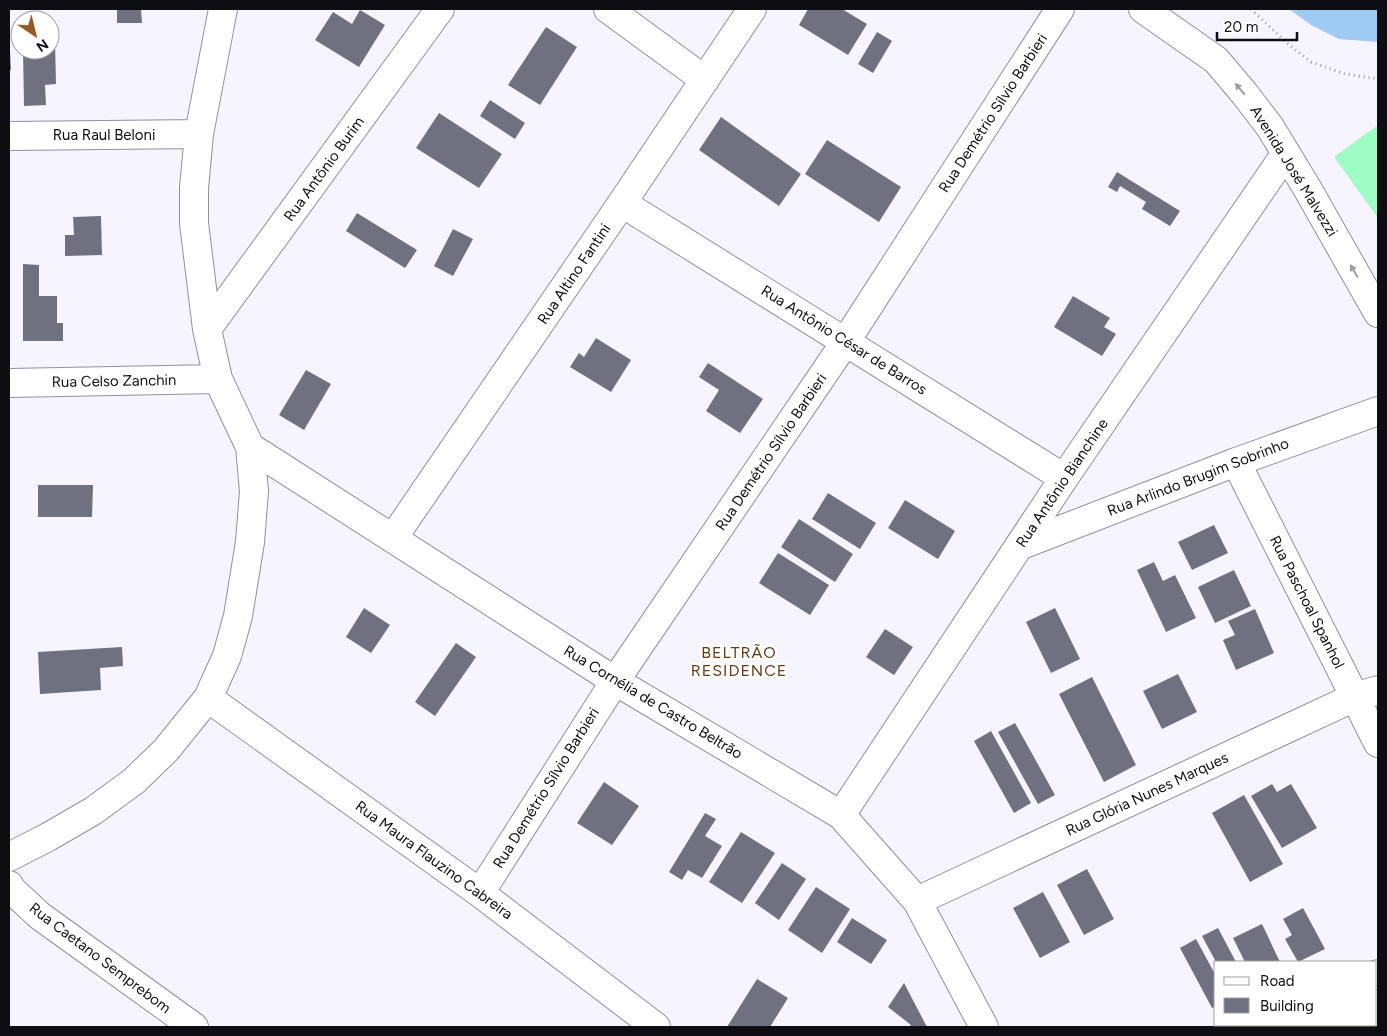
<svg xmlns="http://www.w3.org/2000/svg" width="1387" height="1036" viewBox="0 0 1387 1036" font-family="Figtree,sans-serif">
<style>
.green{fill:#9dfdc3}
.water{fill:#9ecbf3}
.building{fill:#707180}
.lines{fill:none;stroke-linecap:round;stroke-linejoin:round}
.minor-casing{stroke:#918f9f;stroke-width:30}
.path{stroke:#9b9ba3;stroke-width:3;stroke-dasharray:1 4;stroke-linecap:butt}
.minor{stroke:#fff;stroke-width:28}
.oneway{fill:#9e9ea0}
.labels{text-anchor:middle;stroke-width:5;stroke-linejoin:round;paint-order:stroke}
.street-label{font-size:15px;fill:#0d0d12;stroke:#fff}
.neighbourhood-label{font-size:16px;letter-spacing:1px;fill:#663b14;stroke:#fff}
</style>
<rect width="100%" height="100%" fill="#f5f4ff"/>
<path class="green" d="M1378,125V218L1334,157Z"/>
<path class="water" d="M1289,9H1378V42L1339,39L1311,25Z"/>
<path class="building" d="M117,9H141L142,23H117Z
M808,9H842L867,24L848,55L799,25Z
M360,10L385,25L359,67L315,40L333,12L352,24Z
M546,27L577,47L540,105L508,85Z
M877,32L892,41L873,73L858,64Z
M50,41H55L56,84L45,85L46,105L24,106L23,50H50Z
M9,51H10L11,70H9Z
M490,100L525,123L515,139L480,116Z
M439,113L502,154L479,188L416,148Z
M721,117L801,174L779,206L699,150Z
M827,140L901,187L879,222L805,174Z
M1117,172L1180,211L1170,226L1142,209L1146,202L1120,186L1117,192L1108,187Z
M357,213L417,250L405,268L346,231Z
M101,216L102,255L65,256V235H74L73,217Z
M453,229L473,239L453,276L434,266Z
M23,264L39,265V296H57V323H63V341H23Z
M1073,296L1110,318L1104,327L1116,334L1102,356L1054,327Z
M596,338L631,360L611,392L570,367L579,353L584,357Z
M708,363L763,399L740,433L706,411L719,390L699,377Z
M306,370L331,384L304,430L279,415Z
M38,485H93L92,517H38Z
M828,493L876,523L860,549L812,519Z
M905,500L955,531L938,559L888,528Z
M799,519L853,554L835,582L781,547Z
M1214,525L1228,553L1192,570L1178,542Z
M778,553L829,585L810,615L759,583Z
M1154,562L1163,581L1175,575L1196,618L1166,632L1137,570Z
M1234,570L1251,606L1215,623L1198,587Z
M364,608L390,625L371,653L346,637Z
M1055,608L1080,659L1051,673L1026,622Z
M1255,609L1274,653L1236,670L1223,640L1235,635L1228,621Z
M885,629L913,647L894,675L866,657Z
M456,643L476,657L435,716L415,702Z
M122,647L123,666L100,668L101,690L40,694L38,652Z
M1178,674L1197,712L1162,729L1143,691Z
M1092,677L1136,765L1104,782L1059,694Z
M1015,723L1055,795L1038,804L998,732Z
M991,731L1031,803L1014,813L974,741Z
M604,782L639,806L612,845L577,823Z
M1272,784L1277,792L1291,784L1317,828L1282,848L1251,796Z
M1244,795L1283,864L1250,882L1212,813Z
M705,813L716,819L705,836L722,846L702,878L688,870L682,880L669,872Z
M741,832L775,853L742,903L709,882Z
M782,863L806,879L779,920L755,903Z
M1087,869L1114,919L1084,935L1057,885Z
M816,887L850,909L822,953L788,930Z
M1043,892L1070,942L1040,958L1013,908Z
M1303,908L1325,949L1298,962L1285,939L1292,935L1283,919Z
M852,918L887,940L871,964L837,942Z
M1262,924L1280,962H1245L1233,938Z
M1218,928L1236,962H1216L1202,936Z
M1196,939L1216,976V1006L1212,1008L1180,948Z
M757,979L788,998L770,1027H727Z
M904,983L927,1027H909L911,1025L888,1007Z"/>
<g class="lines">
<defs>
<path id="minor" d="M608,9L705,80
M1143,9L1216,60L1244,93L1270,127L1307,188L1378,313
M9,136L199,134
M622,203L1064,478
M207,329L440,9
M9,383L218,379
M250,447L615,681L841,815L917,901L984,1027
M1236,462L1378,743
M393,538L622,203L752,9
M1019,546L1236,462L1378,411
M208,698L480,893L656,1027
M841,815L1064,478L1286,153
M9,857L48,837L93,811L134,781L166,750L208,698L227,656L238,616L250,542L254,491L250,447L218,379L207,329L194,223V188L199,134L223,9
M9,885L12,890L40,916L194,1027
M480,893L615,681L846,341L1060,9
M917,901L1355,697L1378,690
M1376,975L1378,974
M1265,1027L1270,1025"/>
</defs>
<use href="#minor" class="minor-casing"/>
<path class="path" d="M1251,9L1288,44L1311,62L1345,74L1378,79"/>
<use href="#minor" class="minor"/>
</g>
<defs><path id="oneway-solid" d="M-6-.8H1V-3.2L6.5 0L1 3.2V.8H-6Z" transform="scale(1.25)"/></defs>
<g class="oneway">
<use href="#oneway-solid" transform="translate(1240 89) rotate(-130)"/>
<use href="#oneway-solid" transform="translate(1354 271) rotate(-120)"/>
</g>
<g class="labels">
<g class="street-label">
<text transform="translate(993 113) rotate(-57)" y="5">Rua Demétrio Sílvio Barbieri</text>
<text x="104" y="140">Rua Raul Beloni</text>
<text transform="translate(324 169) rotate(-54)" y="5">Rua Antônio Burim</text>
<text transform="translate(1294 171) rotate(58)" y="5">Avenida José Malvezzi</text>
<text transform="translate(574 274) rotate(-56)" y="5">Rua Altino Fantini</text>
<text transform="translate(844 340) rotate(32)" y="5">Rua Antônio César de Barros</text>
<text transform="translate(114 381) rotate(-1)" y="5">Rua Celso Zanchin</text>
<text transform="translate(771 452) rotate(-56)" y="5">Rua Demétrio Sílvio Barbieri</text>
<text transform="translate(1198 477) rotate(-21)" y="5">Rua Arlindo Brugim Sobrinho</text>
<text transform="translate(1062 483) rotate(-56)" y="5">Rua Antônio Bianchine</text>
<text transform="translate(1307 602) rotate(63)" y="5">Rua Paschoal Spanhol</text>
<text transform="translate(653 702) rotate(31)" y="5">Rua Cornélia de Castro Beltrão</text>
<text transform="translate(546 788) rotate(-58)" y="5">Rua Demétrio Sílvio Barbieri</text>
<text transform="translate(1147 794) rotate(-25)" y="5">Rua Glória Nunes Marques</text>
<text transform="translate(434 860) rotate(36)" y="5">Rua Maura Flauzino Cabreira</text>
<text transform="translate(100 958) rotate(37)" y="5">Rua Caetano Semprebom</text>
</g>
<g class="neighbourhood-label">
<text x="739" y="658">BELTRÃO<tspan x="739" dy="18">RESIDENCE</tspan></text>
</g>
</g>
<rect width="1387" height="1036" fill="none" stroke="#0d0d12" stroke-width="20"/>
<rect x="1214" y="961" width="162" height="65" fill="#ffffff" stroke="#9e9ea0"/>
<rect x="1224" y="977" width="25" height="8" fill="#ffffff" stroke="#9e9ea0"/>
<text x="1260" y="986" font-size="15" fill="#0d0d12">Road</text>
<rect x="1224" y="998" width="25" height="15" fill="#707180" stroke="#9e9ea0"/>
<text x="1260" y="1011" font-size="15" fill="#0d0d12">Building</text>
<g transform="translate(35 35) rotate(145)"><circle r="24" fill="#ffffff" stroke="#9e9ea0"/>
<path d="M0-4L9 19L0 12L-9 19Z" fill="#995b21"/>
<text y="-8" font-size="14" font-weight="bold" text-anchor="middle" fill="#0d0d12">N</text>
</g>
<path d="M1217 32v8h80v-8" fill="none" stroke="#0d0d12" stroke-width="2.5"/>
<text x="1224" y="32" font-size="15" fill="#0d0d12" stroke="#ffffff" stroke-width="4" paint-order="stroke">20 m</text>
</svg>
